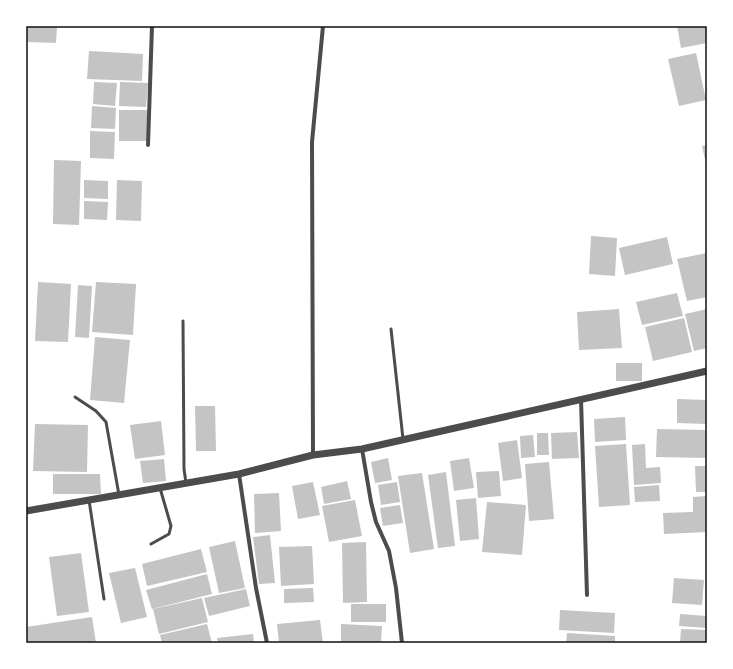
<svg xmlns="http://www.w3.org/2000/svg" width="733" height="669" viewBox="0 0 733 669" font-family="'IBM Plex Sans',sans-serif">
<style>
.building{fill:#c4c4c4}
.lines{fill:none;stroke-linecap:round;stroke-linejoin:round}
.service{stroke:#4c4c4c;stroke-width:3}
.minor{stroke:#4c4c4c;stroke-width:4}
.tertiary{stroke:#4c4c4c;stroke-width:7}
.neatline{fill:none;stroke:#111;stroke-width:1.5}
</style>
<rect width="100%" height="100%" fill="#fff"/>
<path class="building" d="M27,26H57L56,43L27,42Z
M677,26H707V43L681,48Z
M89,51L143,54L142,81L87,79Z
M696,53L706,100L679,106L668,59Z
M94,82L117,83L115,106L93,104Z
M120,82L148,83L146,107L119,106Z
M92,106L116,108L115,129L91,128Z
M119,110H147V141H119Z
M90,131L115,132L114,159L90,158Z
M707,145V163L706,164L702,146Z
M54,160L81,161L79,225L53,224Z
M84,180L108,181V199L84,198Z
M117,180L142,181L141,221L116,220Z
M84,201L108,202L107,220L84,219Z
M591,236L617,238L615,276L589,274Z
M667,237L673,264L625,275L619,248Z
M707,253V297L687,301L677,259Z
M38,282L71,284L68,342L35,341Z
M96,282L136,284L133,335L92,332Z
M78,285L92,286L89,338L75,337Z
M677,293L683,316L642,325L636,302Z
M619,309L622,348L579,350L577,312Z
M707,309V348L694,351L685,314Z
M684,318L692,352L653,361L645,327Z
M95,337L130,340L124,403L90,400Z
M616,363H642V381H616Z
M677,399L707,400V424L677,423Z
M195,406H215L216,451H196Z
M625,417L626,440L595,442L594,419Z
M161,421L165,455L135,459L130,425Z
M35,424L88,425L87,472L33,471Z
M657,429L707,430V458L656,457Z
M577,432L579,458L552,459L551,433Z
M537,433H548L549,455H537Z
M533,435L535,457L521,458L520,436Z
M517,440L522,478L503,481L498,443Z
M626,444L630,505L599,507L595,446Z
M645,444L646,468L660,467L661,483L634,485L632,445Z
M388,458L392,480L375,483L371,462Z
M469,458L474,488L454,491L450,461Z
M164,459L166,481L143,483L140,461Z
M549,462L554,519L529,521L525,464Z
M695,466H707V492H696Z
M499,471L501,496L478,498L476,472Z
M446,472L455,546L438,548L428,475Z
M422,473L434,549L410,553L398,476Z
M53,474H100L101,494H53Z
M347,481L351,499L324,504L321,487Z
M313,482L320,515L298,519L292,486Z
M397,482L400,502L381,505L378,485Z
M659,485L660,501L635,502L634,487Z
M279,493L281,531L255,533L254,494Z
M707,496V532L664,534L663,513L693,512V497Z
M476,498L479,539L460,541L456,500Z
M355,500L362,536L329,542L322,506Z
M487,502L526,505L522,555L482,552Z
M400,505L403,523L383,526L380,508Z
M270,535L275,583L259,584L253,537Z
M235,541L245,588L219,593L209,547Z
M366,542L367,602L343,603L342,543Z
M312,546L314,584L281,586L279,547Z
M201,549L207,572L147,586L142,564Z
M81,553L89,612L57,616L49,557Z
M135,568L147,617L121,623L109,573Z
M207,574L212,594L152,609L146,590Z
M674,578L704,580L702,605L672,603Z
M313,588L314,602L284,603V589Z
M246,589L250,606L209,616L204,598Z
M202,598L208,622L159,634L153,609Z
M351,604H386V622H351Z
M560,610L615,613L614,633L559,630Z
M680,614L707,616V628L679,626Z
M92,617L96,643H26V627Z
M320,620L323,643H279L277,624Z
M207,624L212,643H162L160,635Z
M341,624L382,626L381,643H341Z
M681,629L707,630V643H680Z
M567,633L615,636V643H566Z
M253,634L254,643H218L217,638Z"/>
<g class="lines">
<path class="service" d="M183,321L184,469L186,483
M391,329L403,439
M75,397L96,411L106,422L119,495
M89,500L104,599
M151,544L169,534L171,526L160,488"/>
<path class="minor" d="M148,145L152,26
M581,399L587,595
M362,449L371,502L376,522L389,551L396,588L402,643
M313,455L312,142L323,26
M239,474L256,588L267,643"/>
<path class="tertiary" d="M26,511L239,474L313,455L362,449L707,371"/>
</g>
<rect width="733" height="669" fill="none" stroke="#ffffff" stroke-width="54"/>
<rect x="27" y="27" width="679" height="615" class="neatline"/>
</svg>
